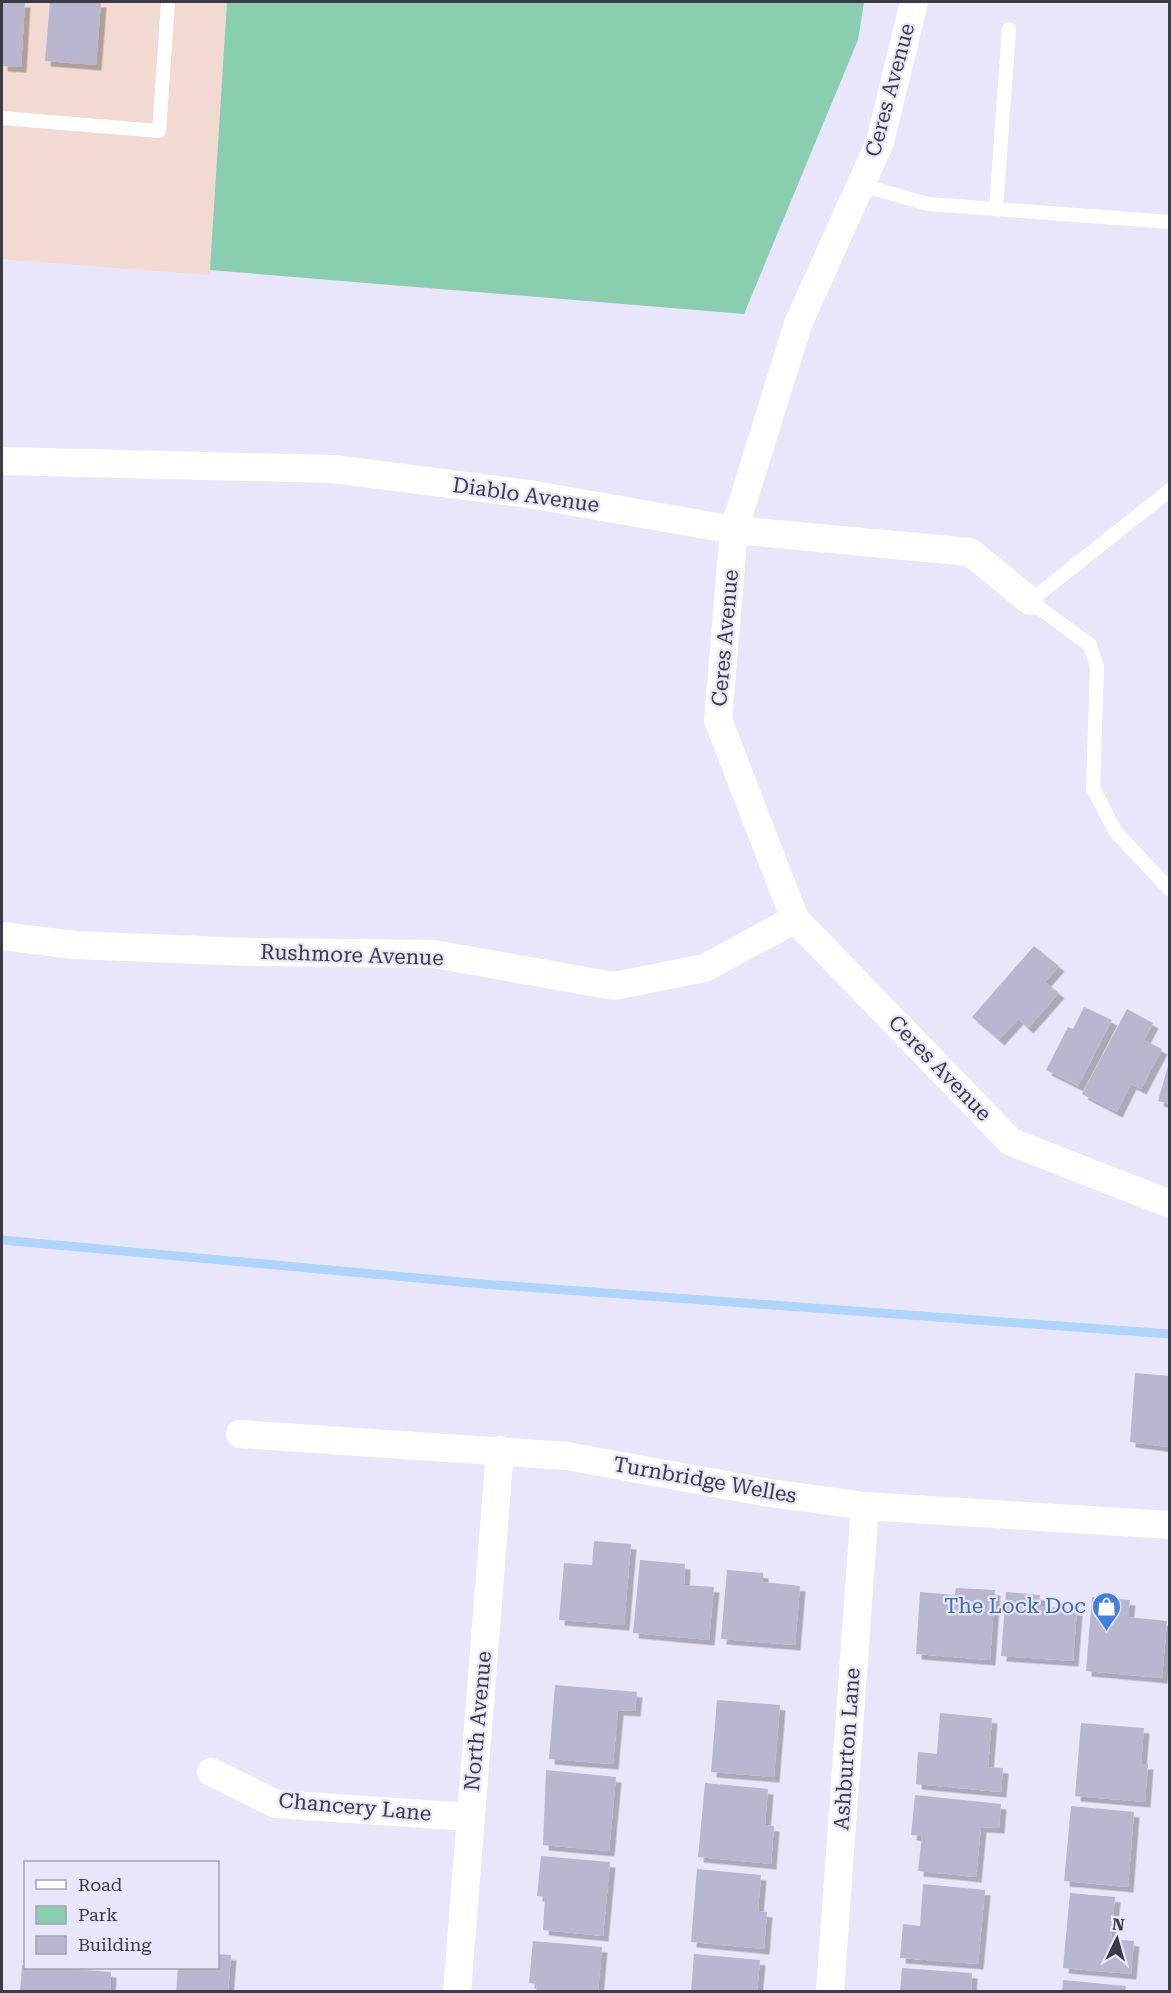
<svg xmlns="http://www.w3.org/2000/svg" width="1171" height="1993" viewBox="0 0 1171 1993" font-family="'Roboto Serif',serif">
<style>
.commercial{fill:#f2d9d2}
.green{fill:#8aceb0}
.lines{fill:none;stroke-linecap:round;stroke-linejoin:round}
.stream{stroke:#afd5fd;stroke-width:9}
.building{fill:#b9b6cf;filter:url(#shadow)}
.lane{stroke:#fff;stroke-width:14}
.street{stroke:#fff;stroke-width:28}
.labels{text-anchor:middle;stroke-width:4.5;stroke-linejoin:round;paint-order:stroke}
.street-label{font-size:21px;fill:#3c3a44;stroke:#e9e6fb}
.shop-label{font-size:21px;fill:#366cbe;stroke:#e9e6fb;text-anchor:end}
</style>
<defs>
<filter id="shadow"><feDropShadow dx="5.5" dy="5.5" stdDeviation="0" flood-color="#0004"/></filter>
</defs>
<rect width="100%" height="100%" fill="#e9e6fb"/>
<path class="commercial" d="M2,2H227L210,275L2,259Z"/>
<path class="green" d="M227,2H864L858,40L744,314L210,270Z"/>
<g class="lines">
<path class="stream" d="M2,1240L483,1284L1170,1334"/>
</g>
<path class="building" d="M2,2H25L21,67L2,66Z
M50,2H101L96,65L45,61Z
M1034,946L1059,966L1045,982L1059,993L1028,1028L1018,1019L999,1040L972,1017Z
M1084,1007L1112,1020L1078,1086L1046,1070L1068,1027L1073,1029Z
M1127,1009L1153,1023L1144,1040L1162,1049L1141,1089L1131,1084L1117,1112L1082,1094Z
M1170,1059V1104L1158,1101Z
M1135,1373L1170,1376L1168,1447L1130,1442Z
M594,1541L631,1544L624,1625L559,1620L564,1563L592,1565Z
M640,1560L685,1564L684,1585L714,1587L709,1640L633,1633Z
M727,1570L763,1573V1582L800,1586L795,1645L721,1639Z
M956,1588L995,1590L990,1660L916,1654L920,1592L955,1595Z
M1006,1592L1040,1595L1039,1606L1077,1610L1073,1661L1001,1656Z
M1092,1597L1130,1600L1128,1617L1167,1621L1162,1678L1086,1671Z
M555,1685L637,1692L635,1711L618,1710L613,1764L549,1759Z
M717,1700L780,1705L774,1777L711,1772Z
M940,1713L992,1718L988,1767L1003,1768L1001,1792L916,1784L918,1752L937,1754Z
M1081,1723L1144,1728L1141,1764H1148L1145,1802L1075,1796Z
M546,1770L616,1777L609,1851L543,1845Z
M705,1783L768,1789L765,1825L774,1826L771,1864L698,1857Z
M915,1795L1001,1804L999,1828L981,1827L976,1877L918,1871L922,1836L911,1835Z
M1071,1806L1134,1812L1128,1887L1064,1881Z
M541,1856L610,1862L603,1936L543,1930L545,1897L537,1896Z
M697,1869L761,1875L758,1911L767,1912L764,1949L691,1942Z
M923,1884L985,1890L978,1964L900,1958L903,1924L920,1926Z
M1070,1893L1115,1897L1111,1939L1134,1941L1131,1974L1063,1968Z
M533,1941L602,1947L598,1992H536L537,1984L529,1983Z
M218,1954L231,1955L228,1992H176L178,1968H218Z
M694,1954L760,1960L757,1992H691Z
M22,1965L111,1972L110,1992H20Z
M902,1968L972,1973L971,1992H900Z
M1063,1980L1126,1986L1125,1992H1062Z"/>
<g class="lines">
<path class="lane" d="M2,118L159,131L168,2
M861,185L928,204L1170,222
M996,209L1009,29
M1170,490L1030,601L1090,645L1097,667L1093,788L1115,831L1170,890"/>
<path class="street" d="M914,2L880,142L798,324L734,530L718,720L795,919L1011,1142L1170,1204
M2,461L333,469L529,494L734,530L970,552L1030,601
M2,936L74,945L250,952L434,954L614,986L705,968L795,919
M240,1434L567,1456L770,1493L865,1506L1170,1525
M211,1772L276,1804L470,1817
M457,1992L500,1450
M830,1992L865,1506"/>
</g>
<defs>
<symbol id="shop-pin" viewBox="-11 -11 22 30"><path d="M0 17L-7.5 6A9.5 9.5 0 1 1 7.5 6Z" fill="#3f7fe0" stroke="#e9e6fb"/><path d="M-5-2.5h2.3a2.7 3.5 0 0 1 5.4 0H5L5.5 6h-11ZM-1.5-2.5h3a1.5 2.3 0 0 0-3 0Z" fill="#fff"/></symbol>
</defs>
<g fill-rule="evenodd">
<use href="#shop-pin" x="1090" y="1590" width="33" height="45"/>
</g>
<g class="labels">
<g class="street-label">
<text transform="translate(890 90) rotate(-75)" y="7">Ceres Avenue</text>
<text transform="translate(526 495) rotate(8)" y="7">Diablo Avenue</text>
<text transform="translate(725 638) rotate(-85)" y="7">Ceres Avenue</text>
<text transform="translate(352 955) rotate(2)" y="7">Rushmore Avenue</text>
<text transform="translate(940 1068) rotate(46)" y="7">Ceres Avenue</text>
<text transform="translate(705 1480) rotate(10)" y="7">Turnbridge Welles</text>
<text transform="translate(478 1721) rotate(-85)" y="7">North Avenue</text>
<text transform="translate(847 1749) rotate(-86)" y="7">Ashburton Lane</text>
<text transform="translate(355 1807) rotate(5)" y="7">Chancery Lane</text>
</g>
<g class="shop-label">
<text x="1086" y="1613">The Lock Doc</text>
</g>
</g>
<rect width="1171" height="1993" fill="none" stroke="#3c3a44" stroke-width="6"/>
<rect x="24" y="1861" width="195" height="108" fill="#e9e6fb" stroke="#a4a1b2" stroke-width="1.5"/>
<rect x="36" y="1880" width="30" height="9" fill="#ffffff" stroke="#a4a1b2" stroke-width="1.5"/>
<text x="78" y="1891" font-size="18" fill="#3c3a44">Road</text>
<rect x="36" y="1906" width="30" height="18" fill="#8aceb0" stroke="#a4a1b2" stroke-width="1.5"/>
<text x="78" y="1921" font-size="18" fill="#3c3a44">Park</text>
<rect x="36" y="1936" width="30" height="18" fill="#b9b6cf" stroke="#a4a1b2" stroke-width="1.5"/>
<text x="78" y="1951" font-size="18" fill="#3c3a44">Building</text>
<g transform="translate(1117 1939) rotate(5)" stroke="#e9e6fb" stroke-width="4.5" paint-order="stroke">
<path d="M0-4.5L10 22L0 15L-10 22Z" fill="#3c3a44"/>
<text y="-9" font-size="16" font-weight="bold" text-anchor="middle" fill="#3c3a44">N</text>
</g>
</svg>
